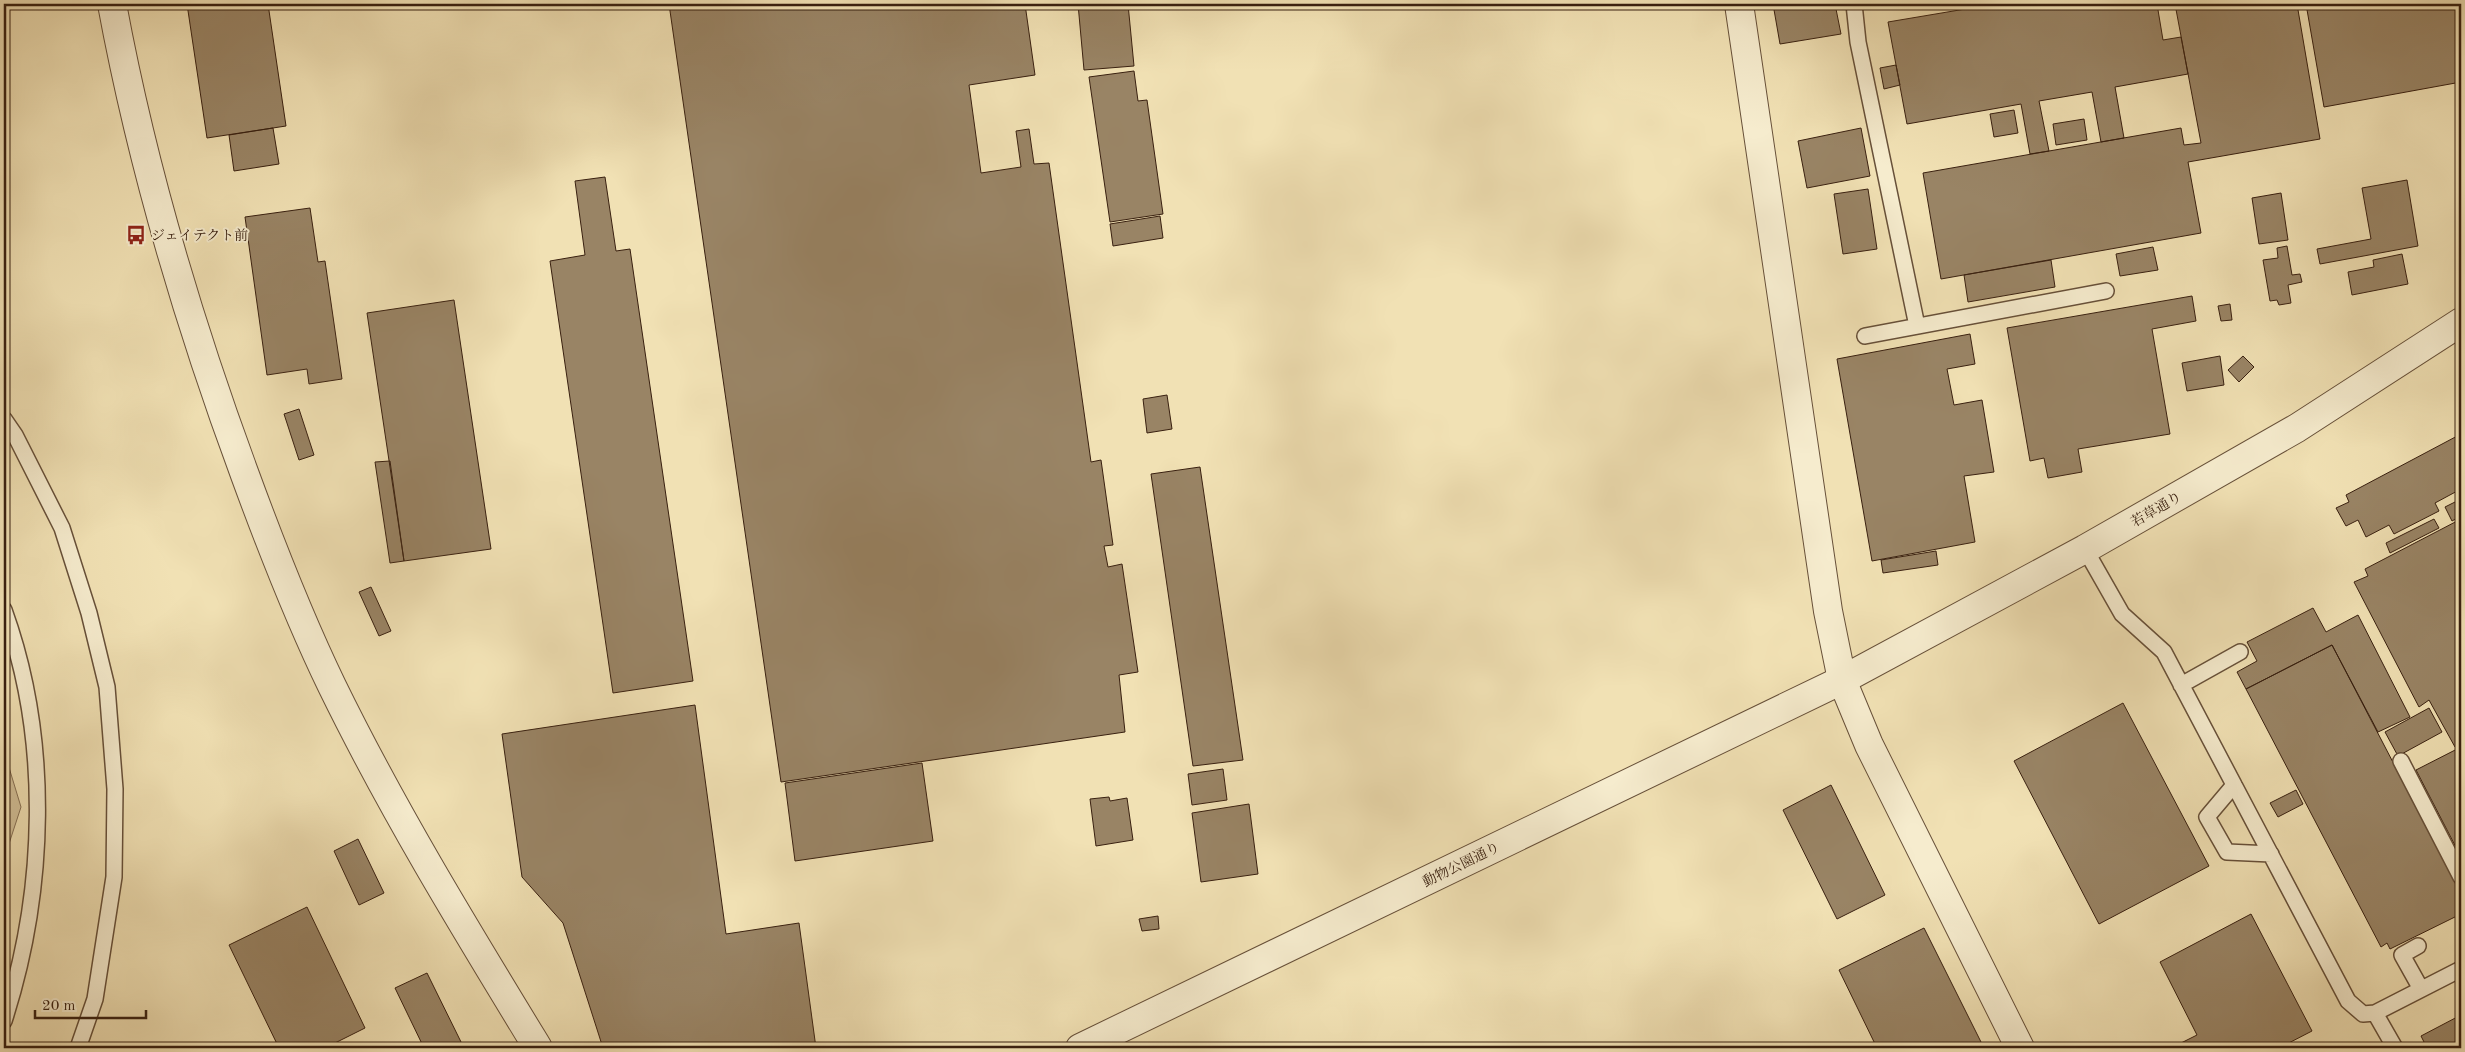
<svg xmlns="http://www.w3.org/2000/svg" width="2465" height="1052" viewBox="0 0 2465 1052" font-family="'Old Standard TT','Noto Serif JP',serif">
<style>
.green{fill:#d2c098;stroke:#867054}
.building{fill:#998465;stroke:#392010}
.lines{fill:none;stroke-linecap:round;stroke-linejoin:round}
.service-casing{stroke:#675039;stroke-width:18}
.minor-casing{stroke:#675039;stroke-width:30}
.tertiary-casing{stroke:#675039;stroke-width:30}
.service{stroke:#f6ecce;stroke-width:15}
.minor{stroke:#f6ecce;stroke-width:28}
.tertiary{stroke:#f6ecce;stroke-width:28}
.labels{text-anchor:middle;stroke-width:4;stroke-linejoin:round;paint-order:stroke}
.poi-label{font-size:14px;fill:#392010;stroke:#f6ecce;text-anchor:start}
.street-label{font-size:14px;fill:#392010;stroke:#f6ecce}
</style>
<rect width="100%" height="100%" fill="#f1e1b4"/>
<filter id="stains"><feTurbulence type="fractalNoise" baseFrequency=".004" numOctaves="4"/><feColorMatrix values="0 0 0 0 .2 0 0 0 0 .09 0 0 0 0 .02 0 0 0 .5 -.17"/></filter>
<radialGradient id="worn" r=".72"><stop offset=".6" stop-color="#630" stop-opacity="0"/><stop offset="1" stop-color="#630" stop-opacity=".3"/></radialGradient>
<path class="green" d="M4,751L21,807L4,859Z"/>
<path class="building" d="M187,4H268L286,126L207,138Z
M669,4H1025L1035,75L969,85L981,173L1021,167L1016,131L1029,129L1034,164L1049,163L1091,462L1101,460L1113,545L1104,546L1108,567L1122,564L1138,672L1119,675L1125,732L781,782Z
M1078,4H1128L1134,66L1084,70Z
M1773,4H1835L1841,34L1780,44Z
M1995,4H2157L2163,40L2181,37L2188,74L2115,87L2124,138L2101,142L2092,92L2039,101L2049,151L2030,154L2021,104L1907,124L1888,22Z
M2175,4H2297L2320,139L2188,162L2201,233L1941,279L1923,173L2181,128L2184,145L2201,143Z
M2306,4H2461V82L2324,107Z
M1896,65L1900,85L1884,89L1880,68Z
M1134,71L1138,101L1147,100L1163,214L1110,222L1089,77Z
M2014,110L2018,133L1994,137L1990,114Z
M2084,119L2087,140L2056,145L2053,124Z
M273,128L279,164L234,171L229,135Z
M1861,128L1870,176L1807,188L1798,141Z
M605,177L616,251L630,249L693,681L613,693L550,261L585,255L575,181Z
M2407,180L2418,246L2320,264L2317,249L2371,239L2362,188Z
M1868,189L1877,249L1843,254L1834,194Z
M2281,193L2288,240L2259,244L2252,198Z
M310,208L318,262L325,261L342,379L309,384L307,369L267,375L245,217Z
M1160,216L1163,238L1113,246L1110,224Z
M2287,246L2292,275L2300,274L2302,282L2288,285L2291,303L2279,305L2277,300L2270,301L2263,260L2278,258L2277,248Z
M2153,247L2158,270L2120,276L2116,254Z
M2402,254L2408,284L2352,295L2348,272L2374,267L2373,260Z
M2051,260L2055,287L1968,302L1964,275Z
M2192,296L2196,321L2152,329L2170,434L2078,449L2082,472L2048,478L2044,458L2030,461L2007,328Z
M454,300L491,549L404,561L367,313Z
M2230,304L2232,320L2221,321L2218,306Z
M1970,334L1975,364L1947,369L1954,405L1982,400L1994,472L1964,476L1975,542L1872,561L1837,359Z
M2220,356L2224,385L2187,391L2182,363Z
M2243,356L2254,367L2239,382L2228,370Z
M1167,395L1172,429L1147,433L1143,399Z
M299,409L314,455L299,460L284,414Z
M2461,434V489L2435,503L2439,511L2394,534L2389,525L2366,537L2358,520L2346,526L2336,508L2349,502L2346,495Z
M390,461L404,561L390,563L375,462Z
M1200,467L1243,760L1193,766L1151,474Z
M2461,499V516L2452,521L2445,507Z
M2434,519L2439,528L2390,553L2386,543Z
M2461,519V744L2455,747L2429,700L2419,707L2354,582L2368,576L2365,569Z
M1936,551L1938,565L1883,573L1881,560Z
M371,587L391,631L379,636L359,592Z
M2313,608L2326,632L2358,615L2410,717L2378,732L2332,645L2246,689L2237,672L2257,661L2247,642Z
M2332,645L2461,893V905L2458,907L2461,914L2390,949L2387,943L2381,947L2246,689Z
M2123,703L2209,866L2099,924L2014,761Z
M695,705L726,934L799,923L816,1048H603L563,923L522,877L502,734Z
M2429,708L2442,732L2398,756L2385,732Z
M2461,747V857L2416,770Z
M922,763L933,841L795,861L785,783Z
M1223,769L1227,800L1192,805L1188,774Z
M1831,785L1885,895L1837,919L1783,810Z
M2296,790L2303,804L2278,817L2270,803Z
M1109,797L1110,801L1127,798L1133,840L1096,846L1090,799Z
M1249,804L1258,874L1201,882L1192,813Z
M358,839L384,893L359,905L334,851Z
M307,907L365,1028L325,1048H279L229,945Z
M2251,914L2312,1031L2279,1048H2178L2177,1045L2197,1035L2160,962Z
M1158,916L1159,929L1142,931L1139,919Z
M1924,928L1984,1048H1877L1839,970Z
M427,973L464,1048H424L395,988Z
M2461,1015V1048H2427L2421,1036Z"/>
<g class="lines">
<defs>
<path id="service" d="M1854,4L1858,42L1917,326
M1865,336L2106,291
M4,419L15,435L62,528L89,613L107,687L115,789L114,877L95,999L78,1048
M2085,549L2122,614L2164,652L2348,1001L2363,1014L2375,1013L2461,969
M4,610C51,740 46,891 4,1021
M2181,685L2240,652
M2401,761L2461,877
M2234,785L2207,817L2227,852L2271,854
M2418,946L2402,955L2421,989
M2375,1013L2395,1048"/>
<path id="minor" d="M1739,4L1828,611L1842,680L1869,745L2020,1048"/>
<path id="tertiary" d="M112,4C142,166 188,321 245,475C271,546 299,618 332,686C393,811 466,930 538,1048
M1080,1048L1842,680L2085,549L2297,428L2461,322"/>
</defs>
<use href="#service" class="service-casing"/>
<use href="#minor" class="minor-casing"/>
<use href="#tertiary" class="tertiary-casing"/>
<use href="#service" class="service"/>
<use href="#minor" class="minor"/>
<use href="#tertiary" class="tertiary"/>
</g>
<defs>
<symbol id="bus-bare" viewBox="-9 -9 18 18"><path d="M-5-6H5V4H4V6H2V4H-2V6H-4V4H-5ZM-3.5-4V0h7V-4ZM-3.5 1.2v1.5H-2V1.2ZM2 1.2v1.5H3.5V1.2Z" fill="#8f2418" stroke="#f6ecce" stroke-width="2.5" paint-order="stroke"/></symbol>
</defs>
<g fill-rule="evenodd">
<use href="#bus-bare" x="122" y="221" width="28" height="28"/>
</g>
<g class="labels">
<g class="poi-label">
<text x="151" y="240">ジェイテクト前</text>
</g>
<g class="street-label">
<text transform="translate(2156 509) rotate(-30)" y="5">若草通り</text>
<text transform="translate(1461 864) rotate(-26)" y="5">動物公園通り</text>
</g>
</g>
<rect width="2465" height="1052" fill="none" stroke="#f1e1b4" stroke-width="20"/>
<rect x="5" y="5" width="2455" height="1042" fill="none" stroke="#392010" stroke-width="2.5"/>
<rect x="10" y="10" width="2445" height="1032" fill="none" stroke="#392010"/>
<path d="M35 1010v8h111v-8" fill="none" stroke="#392010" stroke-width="2.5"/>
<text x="42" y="1010" font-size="15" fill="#392010" stroke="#f6ecce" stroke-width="4" paint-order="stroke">20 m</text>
<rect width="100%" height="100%" filter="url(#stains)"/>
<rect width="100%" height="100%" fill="url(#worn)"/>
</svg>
